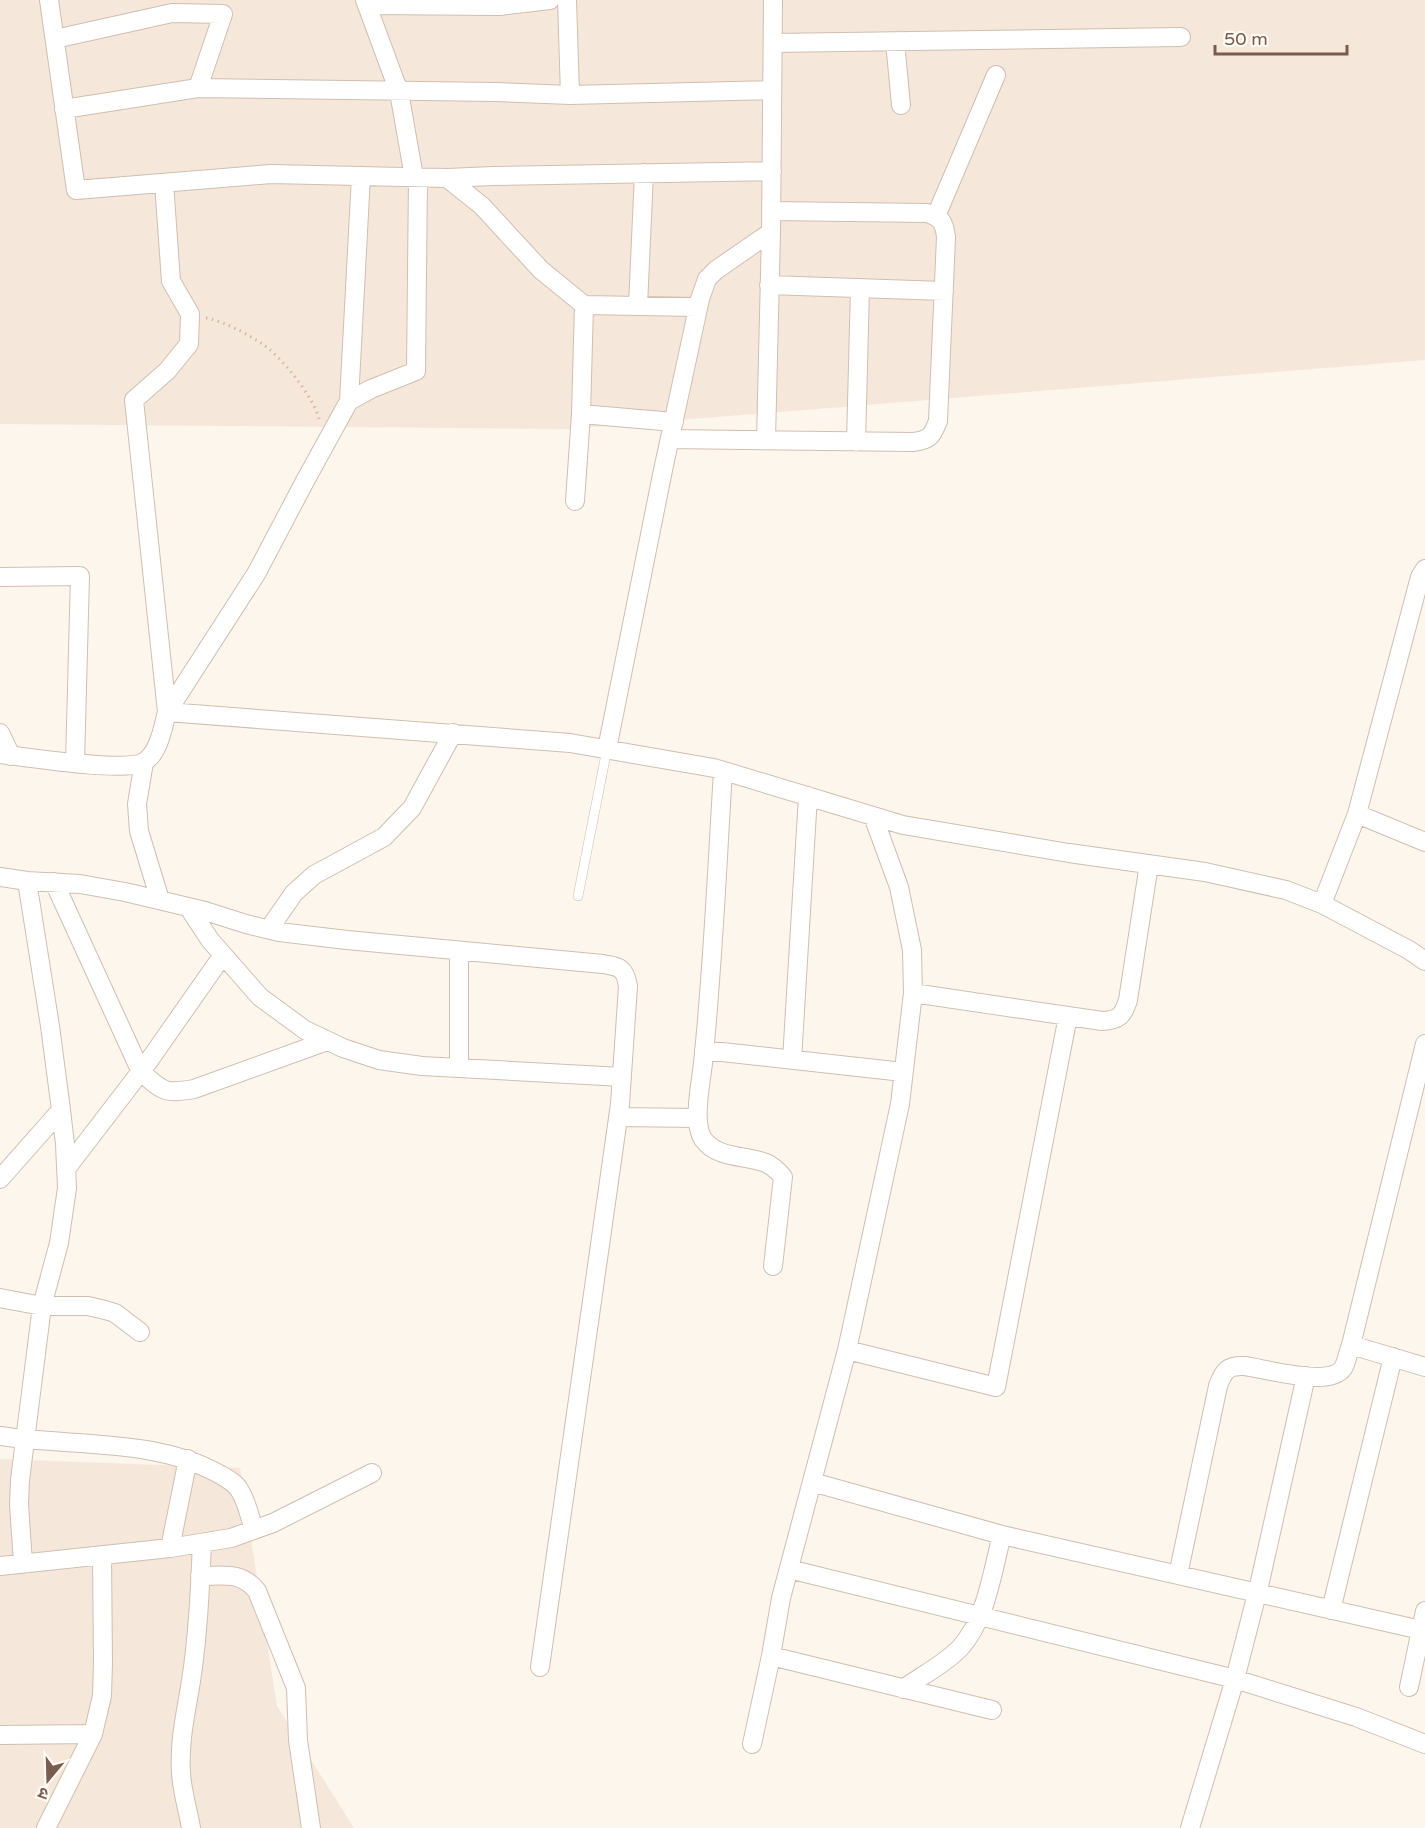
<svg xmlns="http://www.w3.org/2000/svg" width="1425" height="1828" viewBox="0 0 1425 1828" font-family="'Varela Round','Noto Sans Devanagari',sans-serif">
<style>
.residential{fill:#f5e8da}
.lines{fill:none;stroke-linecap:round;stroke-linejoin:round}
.service-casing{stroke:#d1beb0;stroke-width:10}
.minor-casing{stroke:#d1beb0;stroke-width:20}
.path{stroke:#d9b8a5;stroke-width:3;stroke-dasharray:1.5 4.5;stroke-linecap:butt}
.service{stroke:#fff;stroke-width:9}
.minor{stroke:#fff;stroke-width:18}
</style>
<rect width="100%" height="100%" fill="#fdf6ec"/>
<path class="residential" d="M0,0H1425V360L568,429L0,424Z
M0,1459L240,1468L277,1706L354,1828H0Z"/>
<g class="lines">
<defs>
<path id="service" d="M578,896L607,749"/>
<path id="minor" d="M49,0L76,190L271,174L447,178L493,176L772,171
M365,0L399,92L414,177
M567,0L570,95
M368,5L500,6L550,0
M55,39L172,13L223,14L198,88
M895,42L901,105
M773,43L1181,37
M64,109L198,88L496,92L570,95L772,90
M447,178L482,206L541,270L584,305L698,307
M164,183L171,281L190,314L189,344L167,371L134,400L167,712
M936,216L996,75
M769,285L944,291
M638,306L644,173
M349,401L361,176
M581,414L674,422
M670,439L913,442C930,440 932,436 938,421L946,237C944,222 942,218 927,213L771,211
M766,440L771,232L773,0
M856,442L860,288
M575,501L581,414L584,305
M0,577L80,576L75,763
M167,712L256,574L305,481L349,401L371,389L416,371L418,177
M0,733L11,756
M607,749L663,470L700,299L707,279L716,270L771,232
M0,754C27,757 124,773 144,762C159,753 163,727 167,712L570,743L714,768L903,825L1069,853L1205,872L1286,890L1322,904L1409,950L1425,961
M144,762L137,804L139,831L160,900
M723,771C717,868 713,966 703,1063C701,1083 692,1122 703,1139C717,1159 746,1155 766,1163C773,1166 778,1171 783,1177L773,1266
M1357,814L1425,842
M0,877L27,881L80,884L125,892L205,911L246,924L279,932L347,940L603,964C620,967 625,968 628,986L620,1104L540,1667
M54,882L141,1072C164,1092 164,1094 194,1089L327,1041
M1322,904L1357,814L1420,577L1425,569
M189,908L210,940L260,997L305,1030L343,1048L379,1060L422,1066L622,1077
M269,929L294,893L314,875L384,837L412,808L453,733
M913,993L1102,1021C1119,1020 1123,1016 1128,1000L1149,864
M704,1050L903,1072
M792,1060L808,796
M459,1068V951
M618,1117L697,1118
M66,1169L148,1062L223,955
M0,1179L61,1110
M0,1298L42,1306H88L105,1310L115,1313L140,1332
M1351,1345L1425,1367
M847,1350L996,1387L1068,1016
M0,1436C72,1447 155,1438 219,1474C226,1478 236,1483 240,1491C247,1502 250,1518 254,1530
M812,1482L1002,1535L1421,1630
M170,1548L188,1459
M23,1563L19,1504L20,1480L42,1306L59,1243L67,1188L65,1144L61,1110L50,1026L27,881
M0,1566L170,1548L231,1538L273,1523L372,1473
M789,1569L1235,1679L1356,1717L1425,1744
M1178,1575L1218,1386C1224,1370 1228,1365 1245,1366C1266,1369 1330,1388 1343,1368C1347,1362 1348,1352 1351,1345L1425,1044
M200,1576C224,1576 241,1571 257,1591L296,1688L298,1740L311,1828
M1331,1610L1393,1357
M771,1656L992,1710
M1409,1687L1425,1611
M903,1689C921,1676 945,1664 960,1648C987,1618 992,1572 1002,1535
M0,1735L93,1734
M752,1744L771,1656L781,1598L847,1350L900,1104L913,993L912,950L899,887L873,816
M46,1828L93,1734L102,1696L103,1663L102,1555
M191,1828C188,1810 182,1791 181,1773C179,1740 186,1713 191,1681C198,1636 200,1589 202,1543
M1190,1828L1235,1679L1259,1586L1306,1376"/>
</defs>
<use href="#service" class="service-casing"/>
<use href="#minor" class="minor-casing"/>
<path class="path" d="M206,318C225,322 244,332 261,343C280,355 314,397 319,419"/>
<use href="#service" class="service"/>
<use href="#minor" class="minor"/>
</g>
<g transform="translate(48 1780) rotate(199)" stroke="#fffaf3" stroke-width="4.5" paint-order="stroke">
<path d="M0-4.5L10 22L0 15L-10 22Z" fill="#7a5c4d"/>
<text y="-9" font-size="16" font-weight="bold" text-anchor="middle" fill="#7a5c4d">उ</text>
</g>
<path d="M1215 45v9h132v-9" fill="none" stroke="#7a5c4d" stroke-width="3"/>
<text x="1224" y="45" font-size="18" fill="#7a5c4d" stroke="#fffaf3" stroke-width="4.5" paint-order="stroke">50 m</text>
</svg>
